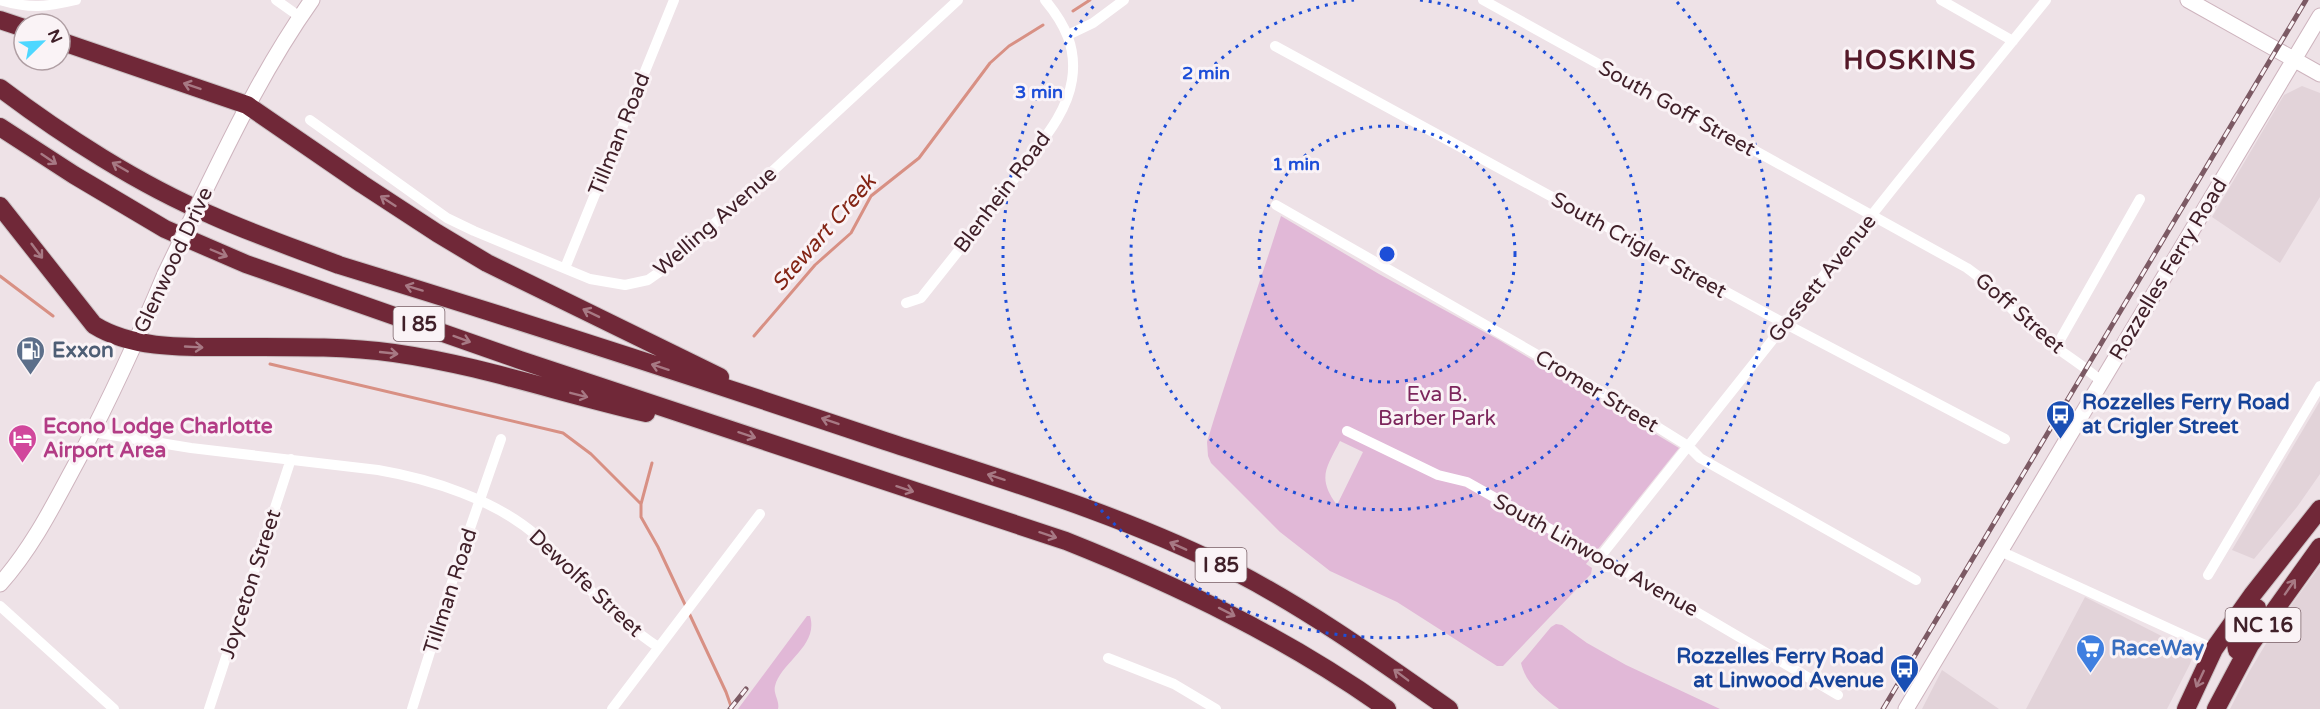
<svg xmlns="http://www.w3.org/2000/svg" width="2320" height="709" font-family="'Varela Round',sans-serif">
<rect width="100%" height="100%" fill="#eee2e7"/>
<!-- built -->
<path fill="#e2d3d9" d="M2302,86L2320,93V197L2280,263L2212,217L2284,95Z
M2320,401V474L2297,507L2254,559L2232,550Z
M2320,566V709H2230L2249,672L2279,622Z
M2085,597L2189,650L2193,655L2190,664L2167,709H2026Z
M1942,670L1999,709H1922Z"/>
<!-- green -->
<path fill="#e1b8d7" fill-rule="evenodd" d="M1281,216L1379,274L1499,340L1679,448L1586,564L1592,568L1591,574L1503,666H1497L1397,602L1330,571L1280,532L1211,463L1208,456L1207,442C1230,366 1257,292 1281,216ZM1340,441L1363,452L1337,505C1317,478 1326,468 1340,441Z
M807,616H810C819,646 781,662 775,686C773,694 780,701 778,709H738Z
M1556,624L1562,625L1587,643L1626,665L1720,709H1559C1542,696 1526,684 1521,663L1551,627Z"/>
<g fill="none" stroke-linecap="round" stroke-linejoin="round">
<!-- stream -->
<path stroke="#d89084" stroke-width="3" d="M1073,11L1090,0
M0,276L53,316
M754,336L815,265L851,233L871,196L919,158L990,63L1009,46L1043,25
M270,364L563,433L591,454L641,504
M652,463L641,504V517L658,547L726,692L732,709"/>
<defs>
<path id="secondary" d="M2188,0L2320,74
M202,197C235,129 268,62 312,0
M0,584C34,546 56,500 80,456C111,397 139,336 165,274
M1906,709L2320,16"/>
<path id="highway" d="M0,20L24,28
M60,41L247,105L362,184L437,233L487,263L720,377
M0,88C62,135 140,185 211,215C253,234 297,249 339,265C522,321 704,380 885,441C1004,480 1124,515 1236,572C1311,611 1379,660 1449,709
M0,127L74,175L165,229L246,264L520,360L1066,541C1179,586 1287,638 1387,709
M0,206L94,325C134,350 189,347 235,347C288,347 342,346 394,353C480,365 562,394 646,413
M2244,655L2237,650L2236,644L2257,608
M2186,709L2214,649L2253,594L2320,509
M2216,709L2250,645L2320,547"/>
</defs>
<!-- secondary casing -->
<use href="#secondary" stroke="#ceb4be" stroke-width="17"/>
<!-- highway casing -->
<use href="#highway" stroke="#cac1c3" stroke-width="20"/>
<!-- street -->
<path stroke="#fff" stroke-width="10" d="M0,0C30,9 46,7 76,0
M276,0L300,17
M1483,0L1967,268C1995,287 2013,313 2038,334C2059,351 2081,363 2101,381
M1941,0L2013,41
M1068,35L1093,23L1124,0
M1275,46L1765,313L2005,439
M310,120L447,218L474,231L590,279L625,285L648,280L658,273L750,192L958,0
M1276,205L1590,385L1688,446L1700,458L1916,580
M565,268L674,0
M906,303L921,298C955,255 990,212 1023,167C1042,141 1067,113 1072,80C1077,48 1065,24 1045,0
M2056,347L2140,199
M1347,431L1438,475L1467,482L1683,604L1838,695
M93,432L191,448L378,470C431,479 496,500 537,536C555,550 569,569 585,585C608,608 631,629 658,647
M2000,551L2214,649
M1600,557L1898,182L2046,0
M2208,575L2320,386
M0,606L114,709
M1108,658L1174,684L1216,709
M209,709L291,459
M412,709L459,560L501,439
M612,709L760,514"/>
<!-- secondary -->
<use href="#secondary" stroke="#fff" stroke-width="15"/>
<!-- highway -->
<use href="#highway" stroke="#702838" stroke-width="18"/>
<defs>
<path id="rail" d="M730,709L746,689
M1883,709L2306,0"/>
</defs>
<!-- rail casing -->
<use href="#rail" stroke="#7c5a64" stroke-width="5"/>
<!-- rail -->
<use href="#rail" stroke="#faf3f6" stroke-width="3" stroke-dasharray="9" stroke-linecap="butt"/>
<defs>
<path id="secondary-bridge" d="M165,274L202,197"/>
</defs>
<!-- secondary-bridge casing -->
<use href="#secondary-bridge" stroke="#ceb4be" stroke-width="17" stroke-linecap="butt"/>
<!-- secondary-bridge -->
<use href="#secondary-bridge" stroke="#fff" stroke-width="15"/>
</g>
<!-- one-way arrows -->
<defs><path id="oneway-shaft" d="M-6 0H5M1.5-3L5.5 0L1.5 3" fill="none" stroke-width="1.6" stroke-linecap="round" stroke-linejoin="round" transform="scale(1.5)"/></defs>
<g stroke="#a77984">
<use href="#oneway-shaft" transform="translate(192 86) rotate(-161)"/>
<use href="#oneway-shaft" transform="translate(49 159) rotate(34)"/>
<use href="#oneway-shaft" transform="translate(120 167) rotate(-150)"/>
<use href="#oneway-shaft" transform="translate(388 201) rotate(-147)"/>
<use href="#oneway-shaft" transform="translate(37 251) rotate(53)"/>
<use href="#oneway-shaft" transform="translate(219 253) rotate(23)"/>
<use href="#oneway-shaft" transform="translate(414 288) rotate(-163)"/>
<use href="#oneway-shaft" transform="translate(591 313) rotate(-154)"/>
<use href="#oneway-shaft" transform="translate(462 339) rotate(20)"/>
<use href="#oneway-shaft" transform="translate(194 347) rotate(3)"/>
<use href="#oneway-shaft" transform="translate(389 353) rotate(6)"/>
<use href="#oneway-shaft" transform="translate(660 367) rotate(-162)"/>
<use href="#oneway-shaft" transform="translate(579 395) rotate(14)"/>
<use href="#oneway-shaft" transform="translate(830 421) rotate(-161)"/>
<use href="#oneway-shaft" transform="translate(747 435) rotate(18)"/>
<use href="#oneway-shaft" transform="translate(996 477) rotate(-162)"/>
<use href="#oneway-shaft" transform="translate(905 489) rotate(18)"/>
<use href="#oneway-shaft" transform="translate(1048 535) rotate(18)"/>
<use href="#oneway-shaft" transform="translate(1178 546) rotate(-156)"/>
<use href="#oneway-shaft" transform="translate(2290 587) rotate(-55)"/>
<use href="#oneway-shaft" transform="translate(1227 612) rotate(27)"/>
<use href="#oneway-shaft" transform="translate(1401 675) rotate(-143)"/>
<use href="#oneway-shaft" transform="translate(2200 679) rotate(115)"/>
</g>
<!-- distance rings -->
<g fill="none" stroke="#1d4ed8" stroke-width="3" stroke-dasharray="3 6">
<circle cx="1387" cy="254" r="128"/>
<path d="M1420 0A256 256 0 1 1 1354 0"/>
<path d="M1677 2A384 384 0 1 1 1097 2"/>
</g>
<!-- icons -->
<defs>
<symbol id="fuel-pin" viewBox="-11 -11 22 30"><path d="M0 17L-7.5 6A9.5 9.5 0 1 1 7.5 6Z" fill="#5c6f8a" stroke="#faf3f6"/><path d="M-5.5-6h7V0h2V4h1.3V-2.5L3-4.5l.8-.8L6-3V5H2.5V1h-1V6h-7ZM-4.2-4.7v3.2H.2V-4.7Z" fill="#fff"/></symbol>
<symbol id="bus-pin" viewBox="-11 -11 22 30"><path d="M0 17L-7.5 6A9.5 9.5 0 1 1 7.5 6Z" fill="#1a4fb4" stroke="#faf3f6"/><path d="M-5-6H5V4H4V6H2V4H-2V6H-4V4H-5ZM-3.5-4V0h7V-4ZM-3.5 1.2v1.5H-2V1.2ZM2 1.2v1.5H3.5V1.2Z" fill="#fff"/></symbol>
<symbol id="hotel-pin" viewBox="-11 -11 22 30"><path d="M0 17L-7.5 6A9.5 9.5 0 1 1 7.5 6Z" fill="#d1479c" stroke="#faf3f6"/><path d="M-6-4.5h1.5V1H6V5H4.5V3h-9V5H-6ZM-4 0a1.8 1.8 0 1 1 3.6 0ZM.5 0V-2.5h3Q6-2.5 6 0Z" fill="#fff"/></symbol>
<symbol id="supermarket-pin" viewBox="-11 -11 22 30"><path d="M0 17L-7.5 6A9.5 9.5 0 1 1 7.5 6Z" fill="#3f7fe0" stroke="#faf3f6"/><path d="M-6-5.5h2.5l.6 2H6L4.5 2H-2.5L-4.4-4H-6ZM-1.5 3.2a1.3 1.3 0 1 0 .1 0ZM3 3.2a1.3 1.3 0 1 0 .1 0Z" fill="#fff"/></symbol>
</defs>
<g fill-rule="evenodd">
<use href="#fuel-pin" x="14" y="334" width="33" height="45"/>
<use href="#bus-pin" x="2044" y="398" width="33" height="45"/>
<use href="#hotel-pin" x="6" y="422" width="33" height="45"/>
<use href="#supermarket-pin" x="2074" y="632" width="33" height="45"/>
<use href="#bus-pin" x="1888" y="652" width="33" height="45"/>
</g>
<g text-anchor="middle" stroke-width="6" stroke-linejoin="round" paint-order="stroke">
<!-- shield labels -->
<g fill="#faf3f6" stroke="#785f66" stroke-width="1.5">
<rect x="393.5" y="307" width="51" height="34" rx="4.5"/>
<rect x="1195.5" y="548" width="51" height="34" rx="4.5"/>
<rect x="2225.5" y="608" width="75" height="34" rx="4.5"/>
</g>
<g font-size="20" font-weight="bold" fill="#402029">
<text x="419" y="331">I 85</text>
<text x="1221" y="572">I 85</text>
<text x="2263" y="632">NC 16</text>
</g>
<!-- street labels -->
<g font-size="21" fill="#402029" stroke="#faf3f6">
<text transform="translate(1677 108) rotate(29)" y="7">South Goff Street</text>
<text transform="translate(619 134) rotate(-68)" y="7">Tillman Road</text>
<text transform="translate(1002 192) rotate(-53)" y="7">Blenhein Road</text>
<text transform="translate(715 221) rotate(-41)" y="7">Welling Avenue</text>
<text transform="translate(1639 245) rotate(29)" y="7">South Crigler Street</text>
<text transform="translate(173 260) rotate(-65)" y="7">Glenwood Drive</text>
<text transform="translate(2168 269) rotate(-59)" y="7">Rozzelles Ferry Road</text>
<text transform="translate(1822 278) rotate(-51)" y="7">Gossett Avenue</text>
<text transform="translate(2020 313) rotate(41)" y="7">Goff Street</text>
<text transform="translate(1597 391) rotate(31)" y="7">Cromer Street</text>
<text transform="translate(1596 555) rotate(29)" y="7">South Linwood Avenue</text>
<text transform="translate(586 583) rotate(43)" y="7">Dewolfe Street</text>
<text transform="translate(250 584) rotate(-72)" y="7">Joyceton Street</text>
<text transform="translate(450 591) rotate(-72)" y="7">Tillman Road</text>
</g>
<!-- service labels -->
<g font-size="21" font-weight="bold" fill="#4e5e75" stroke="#faf3f6" text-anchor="start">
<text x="52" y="357">Exxon</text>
</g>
<!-- park labels -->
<g font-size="21" fill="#7c265c" stroke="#faf3f6">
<text x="1437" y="401">Eva B.<tspan x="1437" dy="24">Barber Park</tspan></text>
</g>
<!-- transit labels -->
<g font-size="21" font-weight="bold" fill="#164399" stroke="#faf3f6" text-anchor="start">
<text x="2082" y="409">Rozzelles Ferry Road<tspan x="2082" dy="24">at Crigler Street</tspan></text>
<text x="1884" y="663" text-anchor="end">Rozzelles Ferry Road<tspan x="1884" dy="24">at Linwood Avenue</tspan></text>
</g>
<!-- hotel labels -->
<g font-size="21" font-weight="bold" fill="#b23c85" stroke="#faf3f6" text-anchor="start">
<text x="43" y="433">Econo Lodge Charlotte<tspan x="43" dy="24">Airport Area</tspan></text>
</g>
<!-- shop labels -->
<g font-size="21" font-weight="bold" fill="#366cbe" stroke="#faf3f6" text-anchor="start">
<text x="2111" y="655">RaceWay</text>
</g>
<!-- water labels -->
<g font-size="22" font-style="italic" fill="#832414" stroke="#faf3f6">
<text transform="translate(823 232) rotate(-49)" y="8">Stewart Creek</text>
</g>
<!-- district labels -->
<g font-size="27" font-weight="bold" letter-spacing="1.5" fill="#551929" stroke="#faf3f6">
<text x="1910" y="69">HOSKINS</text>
</g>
</g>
<circle cx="1387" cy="254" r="9" fill="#1d4ed8" stroke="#faf3f6" stroke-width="3"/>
<g font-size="18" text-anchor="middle" font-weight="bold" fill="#1d4ed8" stroke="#faf3f6" stroke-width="6" stroke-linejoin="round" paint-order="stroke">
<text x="1206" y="79">2 min</text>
<text x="1039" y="98">3 min</text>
<text x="1296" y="170">1 min</text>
</g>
<!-- north arrow -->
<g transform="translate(42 42) rotate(66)"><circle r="28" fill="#faf3f6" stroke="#b09fa4" stroke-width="1.5"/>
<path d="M0-4.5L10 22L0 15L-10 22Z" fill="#4ed7ff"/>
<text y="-9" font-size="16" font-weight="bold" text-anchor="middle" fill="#402029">N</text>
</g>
</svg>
